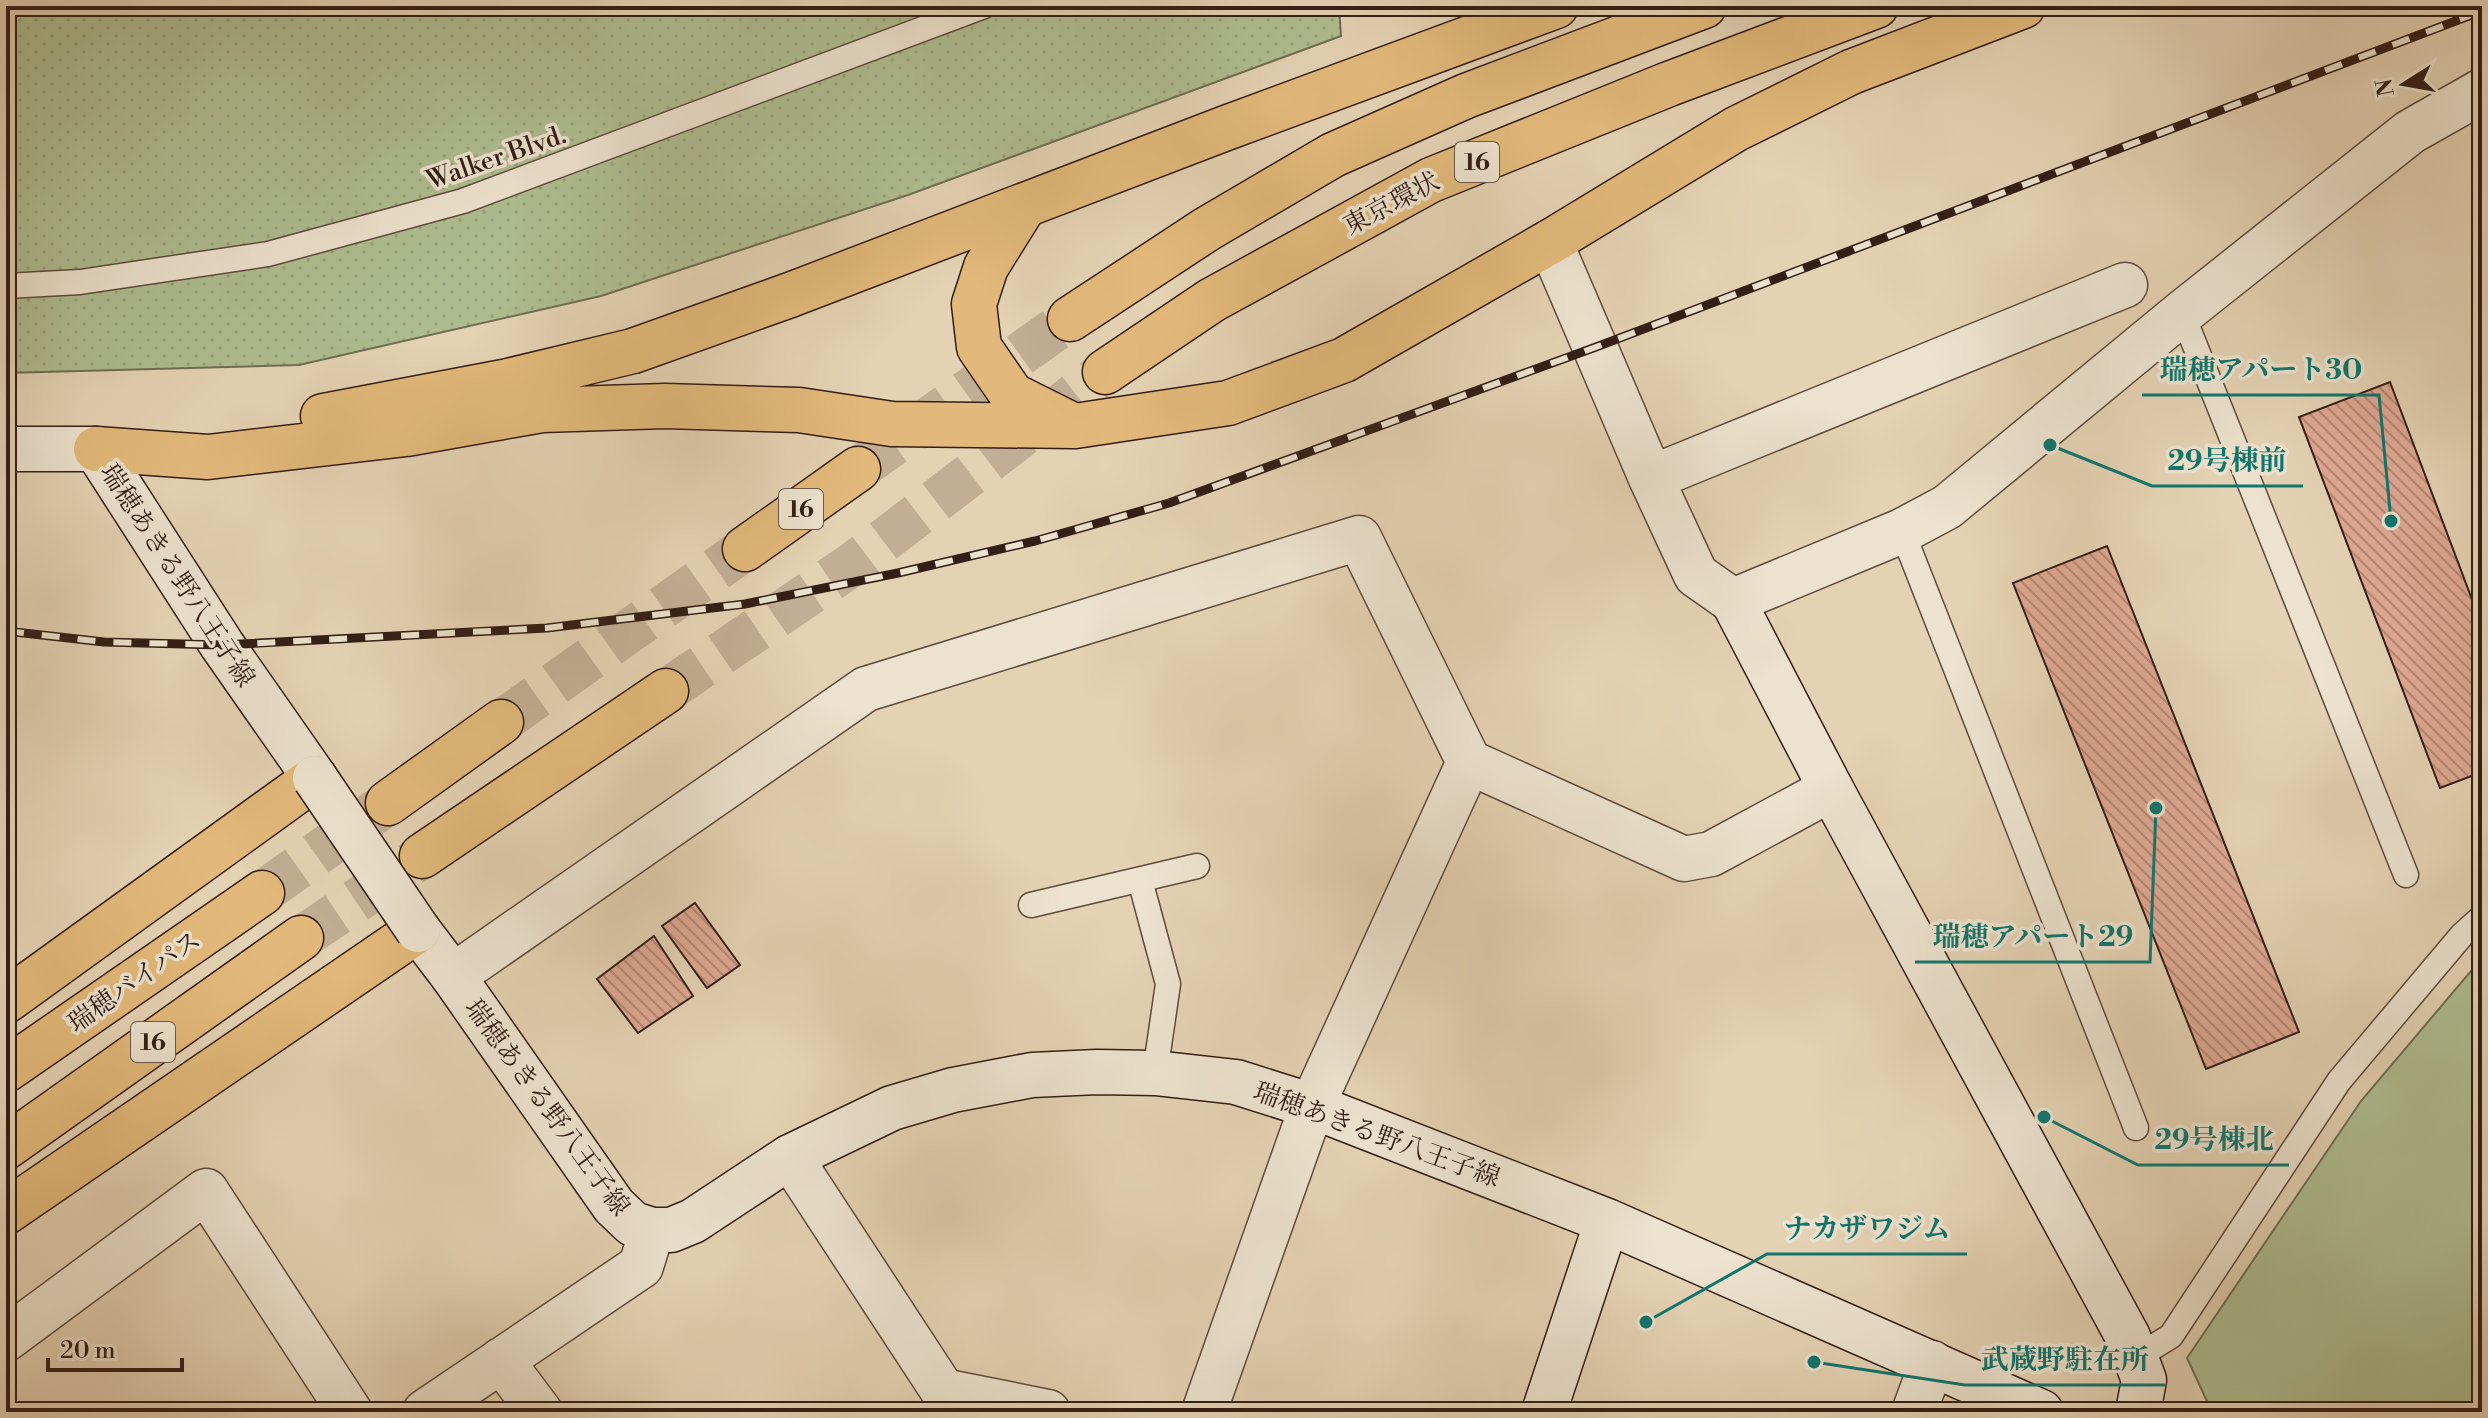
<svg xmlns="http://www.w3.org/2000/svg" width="2488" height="1418" font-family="'Libre Bodoni','Noto Serif JP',serif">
<defs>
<pattern id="grass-dots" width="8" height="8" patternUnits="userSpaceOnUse" patternTransform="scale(2)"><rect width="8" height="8" fill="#aebd91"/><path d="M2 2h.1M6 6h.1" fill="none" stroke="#96a27c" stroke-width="1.8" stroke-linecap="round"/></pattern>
<pattern id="building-back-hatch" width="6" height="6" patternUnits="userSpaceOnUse" patternTransform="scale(2)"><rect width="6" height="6" fill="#dea893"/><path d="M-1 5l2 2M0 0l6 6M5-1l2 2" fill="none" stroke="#b58877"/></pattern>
</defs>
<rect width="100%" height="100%" fill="#e4d2b4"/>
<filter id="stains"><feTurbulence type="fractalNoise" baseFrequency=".0025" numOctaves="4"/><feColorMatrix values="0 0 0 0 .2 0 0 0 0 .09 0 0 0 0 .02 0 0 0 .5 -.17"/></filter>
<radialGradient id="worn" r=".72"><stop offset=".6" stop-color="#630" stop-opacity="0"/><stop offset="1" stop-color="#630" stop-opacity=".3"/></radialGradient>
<!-- grass -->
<path fill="url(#grass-dots)" stroke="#706e53" stroke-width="2" d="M6,6H1339L1341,36L908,195L601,296L299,365L6,373Z"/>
<!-- park -->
<path fill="#aebd91" stroke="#706e53" stroke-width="2" d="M2482,958V1412H2212L2187,1358L2361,1101Z"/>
<!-- building -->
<path fill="url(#building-back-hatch)" stroke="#331e15" stroke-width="2" d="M2390,382L2482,626V772L2440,788L2299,417Z
M2107,546L2299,1032L2206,1069L2013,583Z
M695,903L740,965L707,988L662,926Z
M654,936L693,996L638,1033L597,979Z"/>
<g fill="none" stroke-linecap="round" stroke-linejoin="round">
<!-- highway-tunnel -->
<path stroke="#c1ae94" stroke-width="44" stroke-dasharray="44 22" stroke-linecap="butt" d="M858,469L1070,319
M666,691L853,564L1105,372
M501,722L745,549
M262,893L388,803
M301,938L417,860"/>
<defs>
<path id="lane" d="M6,286L80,282L268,254L463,201L984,6
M2182,313L2406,875
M1902,531L2136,1128
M1140,880L1168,984L1155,1073
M1031,905L1197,866
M2137,1357L2171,1336L2339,1081L2462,935L2482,917"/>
<path id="street" d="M1550,242L1651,478L1696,575L1733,601L1902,531L1947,507L2182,313L2410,132L2482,91
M1651,478L2125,285
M453,976L866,689L1359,538L1469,762L1684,859L1711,854L1831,789
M790,1157L943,1391L1048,1412
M6,1339L206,1191L350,1412
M501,1360L540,1412
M425,1412L641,1266L652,1230
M1204,1412L1312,1106L1469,762
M1914,1412L1932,1363"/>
<path id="secondary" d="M6,449H96L222,645L315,778
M1733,601L1831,789L2128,1337L2144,1380L2138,1412
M418,930L453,976L614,1206L633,1224L652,1230H671L693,1221L790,1157L892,1108L953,1090L1032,1075L1097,1072L1155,1073L1236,1082L1312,1106L1607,1221L2041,1412
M1544,1412L1607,1221"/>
<path id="highway" d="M1024,206L986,267L974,304L979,347L1012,395L1066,422
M1070,319L1207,229L1333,155L1466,96L1704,6
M1105,372L1212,300L1431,180L1669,84L1876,6
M323,416L508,381L633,351L790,295L1226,128L1556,6
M96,449L208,457L406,434L542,410L665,406L799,410L892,424L1075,426L1228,403L1344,360L1550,242L1736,129L1851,72L2023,6
M745,549L858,469
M388,803L501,722
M422,856L666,691
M6,1001L315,778
M6,1070L262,893
M6,1147L301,938
M6,1212L418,930"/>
</defs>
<!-- lane casing -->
<use href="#lane" stroke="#5f4b3d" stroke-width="27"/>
<!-- street casing -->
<use href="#street" stroke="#5f4b3d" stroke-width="47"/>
<!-- secondary casing -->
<use href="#secondary" stroke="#331e15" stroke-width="47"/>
<!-- highway casing -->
<use href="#highway" stroke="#331e15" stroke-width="47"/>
<!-- lane -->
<use href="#lane" stroke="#ede2ce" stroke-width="24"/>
<!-- street -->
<use href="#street" stroke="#ede2ce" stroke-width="44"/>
<!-- secondary -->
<use href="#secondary" stroke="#ede2ce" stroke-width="44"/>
<!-- highway -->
<use href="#highway" stroke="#e2b97a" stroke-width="44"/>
<defs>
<path id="rail" d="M6,631L104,642L222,645L547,628L745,604L898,573L1035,541L1169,503L1596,347L2482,11"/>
</defs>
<!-- rail casing -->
<use href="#rail" stroke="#331e15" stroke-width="9"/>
<!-- rail -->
<use href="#rail" stroke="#ede2ce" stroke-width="6" stroke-dasharray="18" stroke-linecap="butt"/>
<defs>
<path id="secondary-bridge" d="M315,778L418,930"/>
</defs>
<!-- secondary-bridge casing -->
<use href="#secondary-bridge" stroke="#331e15" stroke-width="47" stroke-linecap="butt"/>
<!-- secondary-bridge -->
<use href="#secondary-bridge" stroke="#ede2ce" stroke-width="44"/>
</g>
<g text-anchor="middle" stroke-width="7" stroke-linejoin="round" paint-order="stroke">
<!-- shield labels -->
<g fill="#ede2ce" stroke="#6b594c" stroke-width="2">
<rect x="1455" y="142" width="44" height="40" rx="6"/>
<rect x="779" y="489" width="44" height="40" rx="6"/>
<rect x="131" y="1022" width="44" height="40" rx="6"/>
</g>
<g font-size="24" font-weight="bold" fill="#331e15">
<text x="1477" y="170">16</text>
<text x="801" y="517">16</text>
<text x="153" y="1050">16</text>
</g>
<!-- street labels -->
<g font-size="26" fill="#331e15" stroke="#ede2ce">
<text transform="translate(496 157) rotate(-19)" y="9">Walker Blvd.</text>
<text transform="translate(1391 203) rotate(-28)" y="9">東京環状</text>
<text transform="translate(178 575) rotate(57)" y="9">瑞穂あきる野八王子線</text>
<text transform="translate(134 981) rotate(-35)" y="9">瑞穂バイパス</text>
<text transform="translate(548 1107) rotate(54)" y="9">瑞穂あきる野八王子線</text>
<text transform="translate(1377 1134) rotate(20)" y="9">瑞穂あきる野八王子線</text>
</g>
</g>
<!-- callouts -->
<path fill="none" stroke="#0f766e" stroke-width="3" d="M2391 521L2379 395H2142M2050 445L2152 486H2303M2156 808L2150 962H1915M2044 1117L2138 1165H2289M1646 1322L1767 1254H1967M1814 1362L1965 1385H2165"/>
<g fill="#0f766e" stroke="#ede2ce" stroke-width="3">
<circle cx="2391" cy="521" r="8"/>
<circle cx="2050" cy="445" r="8"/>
<circle cx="2156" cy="808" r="8"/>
<circle cx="2044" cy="1117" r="8"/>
<circle cx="1646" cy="1322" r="8"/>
<circle cx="1814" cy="1362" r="8"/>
</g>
<g font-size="28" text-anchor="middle" font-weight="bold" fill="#0f766e" stroke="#ede2ce" stroke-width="7" stroke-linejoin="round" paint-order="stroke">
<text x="2261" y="379">瑞穂アパート30</text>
<text x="2227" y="470">29号棟前</text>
<text x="2033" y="946">瑞穂アパート29</text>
<text x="2214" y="1149">29号棟北</text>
<text x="1867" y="1238">ナカザワジム</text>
<text x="2065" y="1369">武蔵野駐在所</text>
</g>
<!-- margin -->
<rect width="2488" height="1418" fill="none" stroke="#e4d2b4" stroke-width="32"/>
<rect x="8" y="8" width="2472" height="1402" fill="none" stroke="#331e15" stroke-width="4"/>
<rect x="16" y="16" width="2456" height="1386" fill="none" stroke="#331e15" stroke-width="2"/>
<!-- north arrow -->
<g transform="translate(2404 84) rotate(259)" stroke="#ede2ce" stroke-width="6" paint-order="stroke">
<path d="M0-6L14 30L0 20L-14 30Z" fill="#331e15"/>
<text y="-12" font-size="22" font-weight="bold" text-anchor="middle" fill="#331e15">N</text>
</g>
<!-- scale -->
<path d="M48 1358v12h134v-12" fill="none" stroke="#331e15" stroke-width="4"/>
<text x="60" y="1358" font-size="24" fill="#331e15" stroke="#ede2ce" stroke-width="6" paint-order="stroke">20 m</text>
<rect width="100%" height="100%" filter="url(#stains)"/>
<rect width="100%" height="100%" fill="url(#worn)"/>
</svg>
